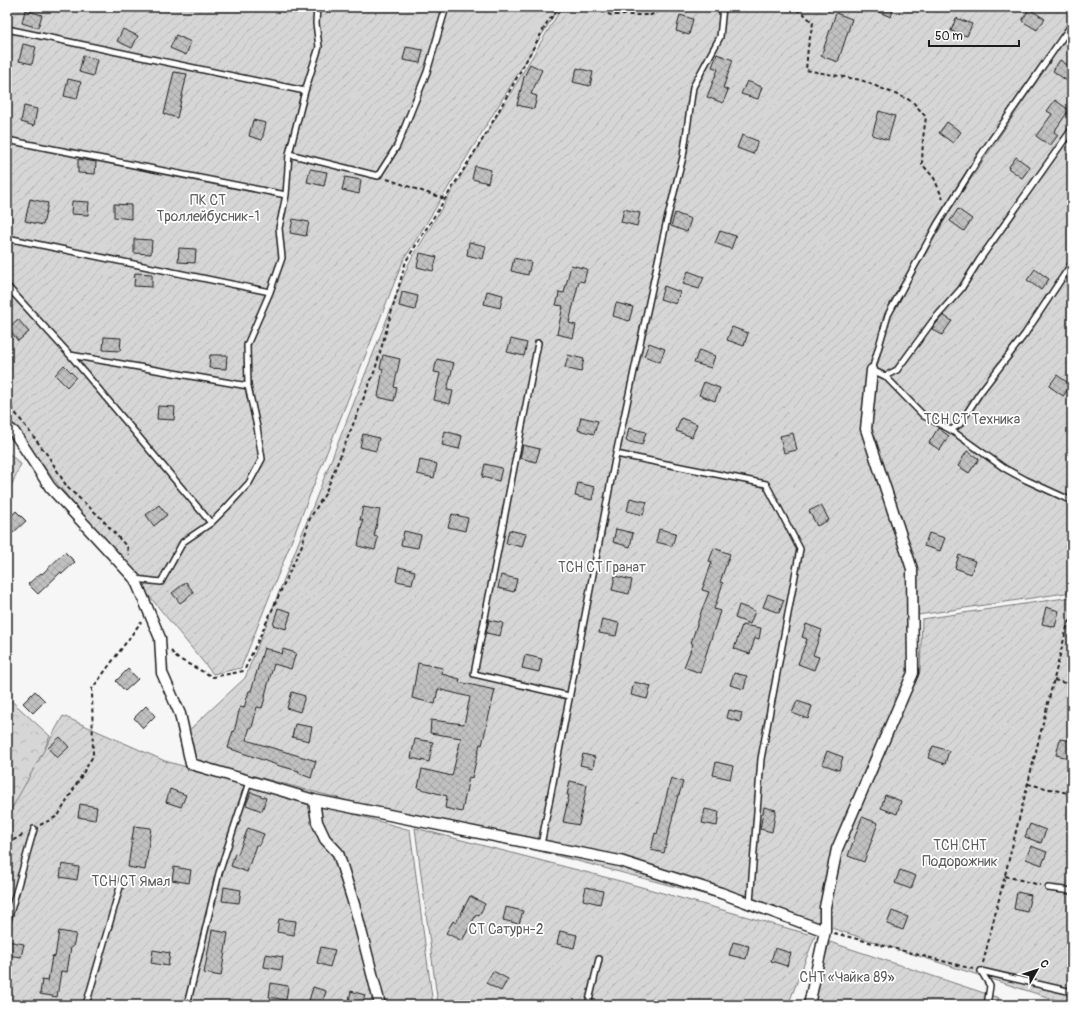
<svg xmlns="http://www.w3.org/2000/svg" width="1079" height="1012" font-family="Pangolin,sans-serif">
<defs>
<pattern id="forest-crowns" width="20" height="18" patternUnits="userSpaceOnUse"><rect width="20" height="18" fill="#d6d6d6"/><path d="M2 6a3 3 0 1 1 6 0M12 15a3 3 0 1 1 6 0" fill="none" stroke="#b7b7b7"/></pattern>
<pattern id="garden-furrows" width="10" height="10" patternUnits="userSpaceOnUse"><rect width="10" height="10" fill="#d6d6d6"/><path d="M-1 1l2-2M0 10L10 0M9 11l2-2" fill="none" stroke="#b7b7b7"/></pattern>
<pattern id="building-cross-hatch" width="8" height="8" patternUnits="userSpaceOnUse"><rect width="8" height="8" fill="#c0c0c0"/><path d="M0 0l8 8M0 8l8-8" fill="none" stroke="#a4a4a4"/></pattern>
</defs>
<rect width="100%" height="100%" fill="#f6f6f6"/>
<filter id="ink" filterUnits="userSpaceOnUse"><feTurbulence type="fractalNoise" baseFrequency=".025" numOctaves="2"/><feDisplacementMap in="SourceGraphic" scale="8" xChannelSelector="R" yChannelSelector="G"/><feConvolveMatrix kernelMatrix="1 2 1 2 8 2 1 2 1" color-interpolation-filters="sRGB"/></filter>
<g filter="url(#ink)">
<!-- forest -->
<path fill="url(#forest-crowns)" stroke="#797979" d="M7,452L21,464L7,495Z
M7,697L50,736L20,810L7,830Z"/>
<!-- garden -->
<path fill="url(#garden-furrows)" stroke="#797979" d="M7,7H559L403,261L241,668L213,674L56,482L7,419Z
M562,7H1072V19L943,209L885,315L862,428L908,570L910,672L834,848L821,925L193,760L188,731L245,678L409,263Z
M1072,29V592L918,615L916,571L871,431L875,375L891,315L952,207Z
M1072,597V1005L828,927L829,906L840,850L920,671L922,619Z
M63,716L165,761L410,830L433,1005H7V817Z
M415,828L620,881L815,936L788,1005H438Z
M830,942L999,998L997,1005H806Z"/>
<!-- building -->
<path fill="url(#building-cross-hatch)" stroke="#1c1c1c" d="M866,7H894L891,17Z
M1029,9L1045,19L1037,30L1022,21Z
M25,10L42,15L38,28L22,23Z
M836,13L852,19L838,62L821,56Z
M680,15L693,19L689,35L676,31Z
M956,18L972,24L967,36L951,31Z
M123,29L138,36L132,48L117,41Z
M176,35L191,42L186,55L170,48Z
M23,44L36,47L32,64L19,61Z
M406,47L423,50L420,63L403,60Z
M717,54L733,60L723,88L728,90L723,103L707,97L718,69L712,67Z
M83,56L97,59L93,76L79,72Z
M1060,60L1072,68V73L1067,81L1053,71Z
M530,64L542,70L531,94L537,96L534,109L517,105L524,77Z
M577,68L593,72L590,86L573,82Z
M174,72L187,74L177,118L164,114Z
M68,79L81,82L77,99L64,96Z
M747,81L762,87L758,99L741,94Z
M1055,100L1069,110L1054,132L1058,135L1050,146L1036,136L1052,114L1047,111Z
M24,106L37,109L34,126L21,122Z
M879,111L895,116L888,140L872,135Z
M253,120L266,123L262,140L249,136Z
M947,122L961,132L953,143L939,133Z
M742,135L758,141L753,154L737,148Z
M1016,157L1030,167L1022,178L1008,168Z
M78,159L96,162L95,174L78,173Z
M475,166L491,170L488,183L472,179Z
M310,169L327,172L324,186L307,182Z
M345,177L361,180L359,194L342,190Z
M30,199L48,203L43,225L25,221Z
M72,201L89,202L88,215L71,214Z
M114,204L131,205V219L114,217Z
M624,209L640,213L637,226L621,222Z
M958,209L972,219L964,231L950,221Z
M675,213L691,219L687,232L671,226Z
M293,219L309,222L306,236L290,233Z
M720,231L736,236L731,249L715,243Z
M134,239L152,240L151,254L134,253Z
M469,242L486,246L483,259L467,255Z
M179,248L196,249L195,263L178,262Z
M420,253L437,257L433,271L417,267Z
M514,258L531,262L528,275L511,271Z
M571,265L587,269L584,282L579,281L569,323L576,325L573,338L557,334L563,306L556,305L558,298L559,292L564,293Z
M1035,269L1049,279L1041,290L1027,280Z
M688,271L704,277L699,289L683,284Z
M135,273L152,274V287L134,286Z
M664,286L680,292L676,304L660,299Z
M487,291L503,295L500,308L484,304Z
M402,292L418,296L415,310L399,306Z
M616,303L633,307L629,321L613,316Z
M943,315L952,321L942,335L932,329Z
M18,319L29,332L18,341L8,328Z
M732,327L748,333L744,346L727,340Z
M104,337L121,338L120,351L103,350Z
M511,339L527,343L524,356L507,352Z
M649,343L665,349L660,362L644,356Z
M699,350L715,356L711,368L694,363Z
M210,355H227L226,369L209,368Z
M383,355L400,359L394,387L397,388L394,401L378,397L383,369L380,368Z
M568,355L584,359L581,372L565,368Z
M437,359L454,363L447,390L453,391L450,404L434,400L440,373L434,372Z
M64,365L76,377L67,387L55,375Z
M1057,375L1071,385L1063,396L1049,386Z
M704,382L720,388L715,401L699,395Z
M158,406L175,407L174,420L157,419Z
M581,417L598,421L594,434L578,430Z
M681,418L697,424L692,437L676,431Z
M629,428L646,432L642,445L626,441Z
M938,428L949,436L940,450L929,443Z
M445,431L462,436L459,449L442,445Z
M793,433L797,450L784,453L780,436Z
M363,434L379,438L376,451L360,447Z
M523,445L540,449L536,462L520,458Z
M967,451L979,459L969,473L958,466Z
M420,460L437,464L434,478L417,474Z
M485,464L502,468L499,481L482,477Z
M578,483L595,487L592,500L575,496Z
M630,498L647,502L643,515L627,511Z
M159,505L167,515L154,526L146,515Z
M821,505L829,520L817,526L809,511Z
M363,507L380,510L374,536L378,537L375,550L358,546L363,520H360Z
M16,511L26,521L13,533L7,526V520Z
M452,514L468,518L465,531L448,527Z
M616,529L633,533L630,547L613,542Z
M659,529L676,533L672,546L656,542Z
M509,530L526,534L522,547L506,543Z
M404,531L421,535L418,548L401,545Z
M929,533L945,538L940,551L924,546Z
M714,548L730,554L720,582L723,583L714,609L720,611L700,673L684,667L693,644L691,643L701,612L709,592L702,590L712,562L709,561Z
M65,552L75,562L62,574L61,572L38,594L28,584L41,573L42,574Z
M959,555L975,561L971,574L955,568Z
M399,567L415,571L412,584L396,581Z
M501,575L517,579L514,592L498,588Z
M615,576L632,580L629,594L612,590Z
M186,582L194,593L180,603L172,593Z
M768,594L784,600L779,613L763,607Z
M739,605L755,611L750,624L735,618Z
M1046,607L1059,611L1055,627L1042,624Z
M278,608L291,612L286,629L273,625Z
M602,619L619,623L616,636L599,633Z
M489,620L503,623L500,636L486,633Z
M806,624L822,630L813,655L819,657L814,670L798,664L807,639L802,637Z
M742,625L761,628L759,639L755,638L750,654L734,649Z
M264,648L282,654L283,649L296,653L291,669L274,664L265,695H266L262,708L257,707L252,728L250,727L246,740L316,761L311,778L298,773L299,771L280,766L228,748L233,731L234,732L240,707L244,708L249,691H251Z
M525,655L542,659L539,672L522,668Z
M418,663L443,668L442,674L460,679L459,682L495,690L482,745L480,744L472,778L469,777L462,812L445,808L447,796L418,788L422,769L452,776L461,738L430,733L431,720L464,724L470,697L438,689L435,704L412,698Z
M128,669L138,679L125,691L116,681Z
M734,673L747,676L744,689L730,685Z
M634,682L651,686L647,699L631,695Z
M35,691L45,701L33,713L23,703Z
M292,692L305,696L300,712L287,708Z
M797,701L812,706L808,719L792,713Z
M146,706L155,716L143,728L134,718Z
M729,710L742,713L740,722L727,718Z
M295,724L312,727L309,741L292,737Z
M60,737L69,747L57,758L48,748Z
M415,739L433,742L429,762L411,758Z
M1060,739L1072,741L1069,758L1056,755Z
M933,746L949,751L945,764L928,758Z
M827,751L843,757L839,770L822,764Z
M583,754L595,757L593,768L580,765Z
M716,762L733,766L730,779L713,775Z
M671,778L683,782L679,795H678L664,853L651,850L655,833L657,834Z
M570,781L587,785L579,825L563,822L569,795H567Z
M170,789L186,795L181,807L166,802Z
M251,792L266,798L262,811L246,805Z
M885,795L901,801L897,814L881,808Z
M80,804L97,807L95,820L78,817Z
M764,807L776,810L772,832L760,829Z
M705,809L719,812L717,826L702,823Z
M862,817L878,823L864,862L848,856Z
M1030,824L1046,830L1041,843L1025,837Z
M134,826L151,828L145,870L128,867Z
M248,828L264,834L259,846L256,845L247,872L231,866L235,853L238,854Z
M1031,846L1047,852L1042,865L1026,859Z
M62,864L79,867L77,880L60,877Z
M174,867L191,870L189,883L172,880Z
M900,870L916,876L911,889L895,883Z
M224,887L241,890L239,903L222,901Z
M586,887L603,891L600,904L583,900Z
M1017,892L1031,895L1027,912L1014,909Z
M470,896L485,904L479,916L476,915L462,941L446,933L453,921L456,923Z
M506,907L523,911L519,924L503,920Z
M892,911L908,917L903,930L887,924Z
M279,919L296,921L294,935L277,932Z
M212,930L228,933L221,976L204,973Z
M59,931L76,934L73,947H71L67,972L61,971L57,997L40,994L42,980L48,981L52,956L55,957Z
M560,931L577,935L574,948L557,944Z
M7,941L24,944L21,957L7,955Z
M733,942L749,946L746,959L729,955Z
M321,947L335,950L330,967L317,963Z
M775,948L791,953L787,966L771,961Z
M153,950L170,953L168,966L151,963Z
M266,954L283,957L281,970L264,967Z
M493,971L508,979L501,991L486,983Z
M271,983L288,986L286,1000L269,997Z
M313,987L326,991L322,1005L308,1004Z
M351,991L365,995L362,1005H348Z"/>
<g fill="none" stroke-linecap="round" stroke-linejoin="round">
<defs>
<path id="service" d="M1072,24L981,155L938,223L888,315L872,370L885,376L924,416L951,430L1004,468L1026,480L1072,501
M7,29L305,91
M7,140L286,195
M289,154L378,176L397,146L427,72L446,7
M7,238L270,292
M7,286L70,355L211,523
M538,343L474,674L569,696
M70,355L248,386
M885,376L897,370L932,322L961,289L980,259L1072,129
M951,430L960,424L979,394L1025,334L1072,263
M616,454L766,484L800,549L761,759L750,903
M135,579L161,582L183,542L211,523L226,508L249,483L262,459L257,427L248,386L247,345L270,292L282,258L279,228L286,195L289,154L305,91L319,47L316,23L317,7
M541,845L616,454L666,224L683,157L693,87L720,37L723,7
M1048,888L1072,891
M7,924L34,829
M981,971L1072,992
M981,971L990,986L987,1005
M86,1005L122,880
M187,1005L219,873L249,782
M588,1005L599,959"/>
<path id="minor" d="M7,427L14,432L50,487L135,579L160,638L162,673L180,714L191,764L314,800L620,861L721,893L825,931
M314,800L317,822L325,839L338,853L356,911L380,1005
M809,1005L825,931V907L837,849L913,673L912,569L866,429L872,370"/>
</defs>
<!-- service casing -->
<use href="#service" stroke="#1c1c1c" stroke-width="8"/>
<!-- minor casing -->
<use href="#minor" stroke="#1c1c1c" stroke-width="13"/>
<!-- path -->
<path stroke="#1c1c1c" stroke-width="2" stroke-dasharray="4 3" stroke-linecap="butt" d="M588,7L611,15H651L667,7
M790,7L802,12L813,23L808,47L806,70L861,80L912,101L926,117L923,138L922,164L934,178L943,199
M387,179L445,199
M7,402L49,457L67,487L100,517L127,547L129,555
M171,651L177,658L213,677L244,671L302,545L310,518L325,494L375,370L406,261L486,134L548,21L561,7
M1054,680L1072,685
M1028,784L1072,794
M40,825L58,816L93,756L92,689L141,622
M7,844L24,834
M1005,876L1040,885
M834,933L973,969
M983,963L1068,623L1072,620"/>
<!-- service -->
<use href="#service" stroke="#fff" stroke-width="5"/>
<!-- minor -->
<use href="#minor" stroke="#fff" stroke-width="10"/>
</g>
</g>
<g text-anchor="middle" stroke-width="3.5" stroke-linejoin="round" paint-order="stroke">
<!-- park labels -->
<g font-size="14" fill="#5d5d5d" stroke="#fff">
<text x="208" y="205">ПК СТ<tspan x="208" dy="16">Троллейбусник-1</tspan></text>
<text x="972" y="424">ТСН СТ Техника</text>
<text x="602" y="572">ТСН СТ Гранат</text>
<text x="960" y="850">ТСН СНТ<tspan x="960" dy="16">Подорожник</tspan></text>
<text x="131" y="886">ТСН СТ Ямал</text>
<text x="506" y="934">СТ Сатурн-2</text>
<text x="847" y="982">СНТ «Чайка 89»</text>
</g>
</g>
<!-- margin -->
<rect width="1079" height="1012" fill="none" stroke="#fff" stroke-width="24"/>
<rect x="12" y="12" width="1055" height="988" fill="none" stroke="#1c1c1c" stroke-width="1.5" filter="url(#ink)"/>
<!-- north arrow -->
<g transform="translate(1037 970) rotate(51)" stroke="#ffffff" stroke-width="3" paint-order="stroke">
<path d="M0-3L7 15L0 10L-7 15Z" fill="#1c1c1c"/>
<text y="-6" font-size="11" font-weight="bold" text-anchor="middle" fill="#1c1c1c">С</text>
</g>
<!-- scale -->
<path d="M929 40v6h90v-6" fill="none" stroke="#1c1c1c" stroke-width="2"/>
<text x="935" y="40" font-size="12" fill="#1c1c1c" stroke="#ffffff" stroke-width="3" paint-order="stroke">50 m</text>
</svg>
